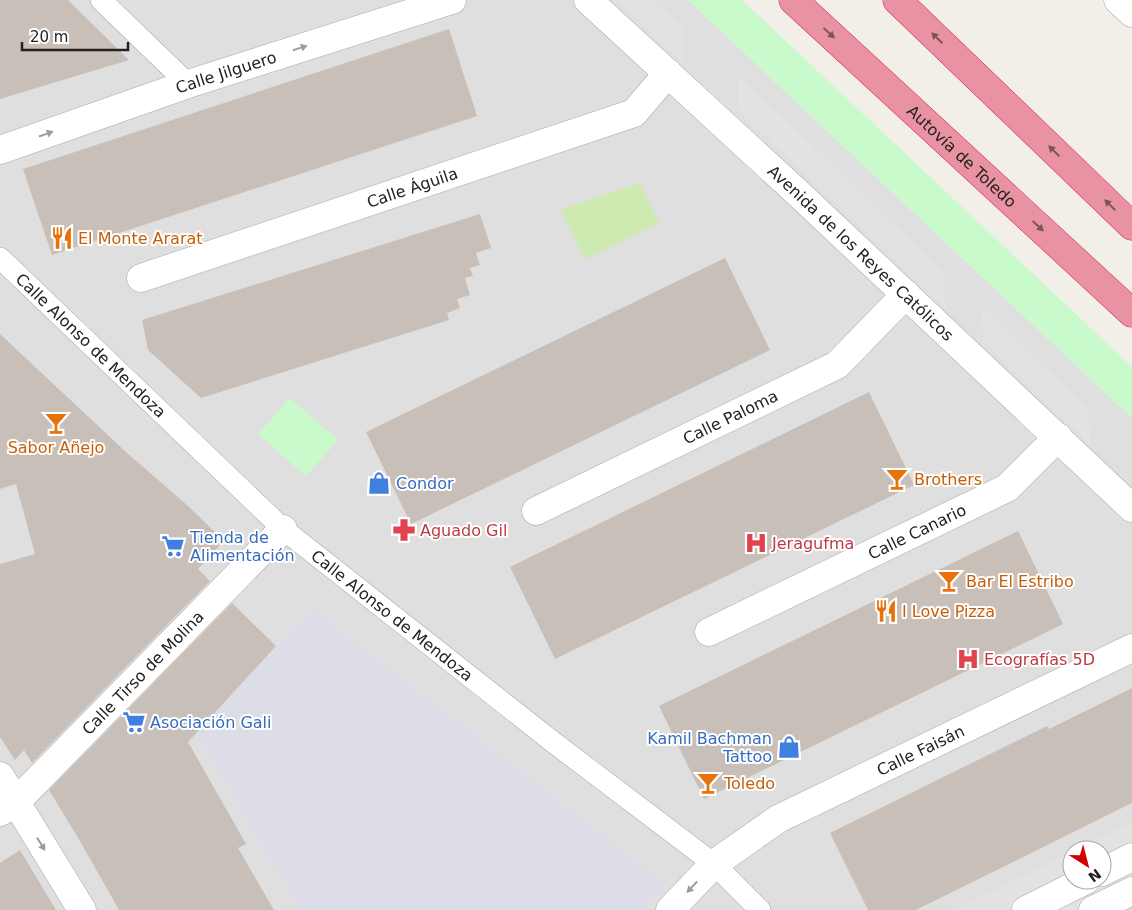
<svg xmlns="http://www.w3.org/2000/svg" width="1132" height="910" font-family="'DejaVu Sans',sans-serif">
<rect width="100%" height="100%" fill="#f2efe9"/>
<!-- residential -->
<path fill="#e0dfdf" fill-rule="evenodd" d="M0,0H688L1132,418V910H0ZM1072,850H1102V880H1072Z"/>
<!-- grass -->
<path fill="#cdebb0" d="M640,183L659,223L585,259L560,210Z"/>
<!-- park -->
<path fill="#c8facc" d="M688,0H742L1132,367V418Z
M290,398L338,440L306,476L258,434Z"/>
<!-- parking -->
<path fill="#e2e2e2" d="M617,0H653L684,29V64Z
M738,75L944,272L945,307L738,110Z
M982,307L1089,409L1090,444L983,342Z
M1132,822V848L1102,862V850H1076Z
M1072,852V877L1006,910H955Z
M1132,866V879L1080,905L1071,910H1043Z"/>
<!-- plaza -->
<path fill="#dddde8" d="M312,608L666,884L641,910H300L196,733Z"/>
<!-- building -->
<path fill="#c7bfb8" d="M0,0H68L129,60L0,99Z
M449,29L477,116L52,255L23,169Z
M480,214L491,248L476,253L480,265L470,268L473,276L465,278L470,295L457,299L460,308L447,313L449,320L201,398L148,350L142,320Z
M725,258L770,350L411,524L366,432Z
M0,334L127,453L187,505L224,541L198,569L210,581L32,763L24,750L15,760L0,737V564L35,554L16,484L0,489Z
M869,392L914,485L555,659L510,567Z
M1018,531L1063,624L704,799L659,706Z
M232,603L276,646L188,742L246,844L238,848L274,910H119L80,841L49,790Z
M1132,688V803L916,910H868L830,833L1047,726L1049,729Z
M20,850L56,910H0V863Z"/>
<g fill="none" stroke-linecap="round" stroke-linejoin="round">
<defs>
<g id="pedestrian">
<path d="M101,0L188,84"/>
<path id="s1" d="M0,258L283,529L553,742L714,864L760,910"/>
</g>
<g id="minor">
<path id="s2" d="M588,0L800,195L1132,508"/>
<path id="s3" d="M0,150L188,84L452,0"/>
<path id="s4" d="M141,278L634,113L668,73"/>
<path id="s5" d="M536,511L837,365L906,294"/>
<path id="s6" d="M709,632L1007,488L1058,437"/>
<path d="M0,776L82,910"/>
<path id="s7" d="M0,812L15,803L283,529"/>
<path d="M1102,872L1132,857"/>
<path id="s8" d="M670,910L714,864L778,819L1132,648"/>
<path d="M1026,910L1086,880"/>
<path d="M1093,910L1132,891"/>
</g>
<path id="tertiary" d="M1118,0L1132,13"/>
<g id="motorway">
<path id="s9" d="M793,0L1132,313"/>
<path d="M897,0L1132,226"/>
</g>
</defs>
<!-- pedestrian casing -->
<use href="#pedestrian" stroke="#a9a9a9" stroke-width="22"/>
<!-- minor casing -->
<use href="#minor" stroke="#a9a9a9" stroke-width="29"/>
<!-- tertiary casing -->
<use href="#tertiary" stroke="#a9a9a9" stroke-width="29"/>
<!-- motorway casing -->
<use href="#motorway" stroke="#dc2a67" stroke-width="29"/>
<!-- pedestrian -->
<use href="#pedestrian" stroke="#fff" stroke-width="21"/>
<!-- minor -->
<use href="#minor" stroke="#fff" stroke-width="28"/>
<!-- tertiary -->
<use href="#tertiary" stroke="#fff" stroke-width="28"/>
<!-- motorway -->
<use href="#motorway" stroke="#e892a2" stroke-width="28"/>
</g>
<!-- one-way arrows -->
<defs><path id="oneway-solid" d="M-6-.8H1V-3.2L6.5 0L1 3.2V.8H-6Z" transform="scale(1.25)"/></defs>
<g fill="#7b545c">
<use href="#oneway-solid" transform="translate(829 33) rotate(43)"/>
<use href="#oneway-solid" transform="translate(937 38) rotate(-136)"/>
<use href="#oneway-solid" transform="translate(1054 151) rotate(-136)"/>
<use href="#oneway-solid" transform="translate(1110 205) rotate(-136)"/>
<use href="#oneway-solid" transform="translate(1038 226) rotate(43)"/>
</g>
<g fill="#9c9c9c">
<use href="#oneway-solid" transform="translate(300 48) rotate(-18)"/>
<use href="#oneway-solid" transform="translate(46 134) rotate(-19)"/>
<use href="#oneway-solid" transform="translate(41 844) rotate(58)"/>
<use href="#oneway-solid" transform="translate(692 887) rotate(133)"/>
</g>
<!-- icons -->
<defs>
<symbol id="restaurant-bare" viewBox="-9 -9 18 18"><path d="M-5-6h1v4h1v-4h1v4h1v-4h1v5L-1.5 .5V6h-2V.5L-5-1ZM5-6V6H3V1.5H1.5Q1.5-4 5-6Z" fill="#e8710a" stroke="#fff" stroke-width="2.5" paint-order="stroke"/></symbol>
<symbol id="bar-bare" viewBox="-9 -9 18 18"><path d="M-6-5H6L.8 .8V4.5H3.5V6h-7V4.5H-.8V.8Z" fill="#e8710a" stroke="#fff" stroke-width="2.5" paint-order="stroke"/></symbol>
<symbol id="shop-bare" viewBox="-9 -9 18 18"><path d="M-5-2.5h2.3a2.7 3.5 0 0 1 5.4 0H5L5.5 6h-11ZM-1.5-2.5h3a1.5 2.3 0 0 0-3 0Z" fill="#3f7fe0" stroke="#fff" stroke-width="2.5" paint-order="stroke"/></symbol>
<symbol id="pharmacy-bare" viewBox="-9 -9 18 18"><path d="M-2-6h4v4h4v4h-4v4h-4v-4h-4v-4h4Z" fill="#e0444e" stroke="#fff" stroke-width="2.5" paint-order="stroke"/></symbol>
<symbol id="hospital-bare" viewBox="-9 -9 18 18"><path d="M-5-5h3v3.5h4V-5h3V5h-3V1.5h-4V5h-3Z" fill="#e0444e" stroke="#fff" stroke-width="2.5" paint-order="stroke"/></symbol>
<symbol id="supermarket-bare" viewBox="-9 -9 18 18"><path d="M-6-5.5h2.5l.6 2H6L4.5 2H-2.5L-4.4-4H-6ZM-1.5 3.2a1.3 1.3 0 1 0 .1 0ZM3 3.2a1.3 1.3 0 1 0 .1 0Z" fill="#3f7fe0" stroke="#fff" stroke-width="2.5" paint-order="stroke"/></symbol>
</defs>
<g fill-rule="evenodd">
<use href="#restaurant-bare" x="46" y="222" width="32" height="32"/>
<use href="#bar-bare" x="40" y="407" width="32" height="32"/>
<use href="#bar-bare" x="881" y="463" width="32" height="32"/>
<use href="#shop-bare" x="363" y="467" width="32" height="32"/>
<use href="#pharmacy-bare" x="388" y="514" width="32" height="32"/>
<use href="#hospital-bare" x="740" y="527" width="32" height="32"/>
<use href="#supermarket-bare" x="157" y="530" width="32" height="32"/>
<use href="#bar-bare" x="933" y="565" width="32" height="32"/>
<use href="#restaurant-bare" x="870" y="595" width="32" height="32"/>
<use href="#hospital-bare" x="952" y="643" width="32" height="32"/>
<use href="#supermarket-bare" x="118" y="706" width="32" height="32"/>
<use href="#shop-bare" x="773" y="731" width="32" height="32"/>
<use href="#bar-bare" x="692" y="767" width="32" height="32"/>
</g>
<g text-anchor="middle" stroke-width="4" stroke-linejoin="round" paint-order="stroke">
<!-- street labels -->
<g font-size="16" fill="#222" stroke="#fff">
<text dy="6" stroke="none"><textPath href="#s3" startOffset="239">Calle Jilguero</textPath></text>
<text dy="6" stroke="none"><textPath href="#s9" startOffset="230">Autovía de Toledo</textPath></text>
<text dy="6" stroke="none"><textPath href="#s4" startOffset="286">Calle Águila</textPath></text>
<text dy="6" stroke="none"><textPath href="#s2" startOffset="372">Avenida de los Reyes Católicos</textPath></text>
<text dy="6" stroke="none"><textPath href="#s1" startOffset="126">Calle Alonso de Mendoza</textPath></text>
<text dy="6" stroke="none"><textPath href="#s5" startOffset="216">Calle Paloma</textPath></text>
<text dy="6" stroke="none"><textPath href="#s6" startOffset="231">Calle Canario</textPath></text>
<text dy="6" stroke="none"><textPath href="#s1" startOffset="531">Calle Alonso de Mendoza</textPath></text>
<text dy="6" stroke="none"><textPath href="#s7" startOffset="200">Calle Tirso de Molina</textPath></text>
<text dy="6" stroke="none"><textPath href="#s8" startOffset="300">Calle Faisán</textPath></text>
</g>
<!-- food labels -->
<g font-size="16" fill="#c56008" stroke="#fff" text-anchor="start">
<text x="78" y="244">El Monte Ararat</text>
<text x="56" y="453" text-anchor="middle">Sabor Añejo</text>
<text x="914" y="485">Brothers</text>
<text x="966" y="587">Bar El Estribo</text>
<text x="902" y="617">I Love Pizza</text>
<text x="724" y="789">Toledo</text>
</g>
<!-- shop labels -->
<g font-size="16" fill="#366cbe" stroke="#fff" text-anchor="start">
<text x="396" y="489">Condor</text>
<text x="190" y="543">Tienda de<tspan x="190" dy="18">Alimentación</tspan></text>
<text x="150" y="728">Asociación Gali</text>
<text x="772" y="744" text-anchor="end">Kamil Bachman<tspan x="772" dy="18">Tattoo</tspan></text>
</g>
<!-- health labels -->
<g font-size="16" fill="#be3a42" stroke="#fff" text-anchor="start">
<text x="420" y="536">Aguado Gil</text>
<text x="772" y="549">Jeragufma</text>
<text x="984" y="665">Ecografías 5D</text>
</g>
</g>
<!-- north arrow -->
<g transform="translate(1087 865) rotate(144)"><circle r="24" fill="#ffffff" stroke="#a7a7a7"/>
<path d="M0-4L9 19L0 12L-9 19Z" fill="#d40000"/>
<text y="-8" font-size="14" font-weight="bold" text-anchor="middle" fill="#222222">N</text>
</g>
<!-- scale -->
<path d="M22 42v8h106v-8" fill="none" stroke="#222222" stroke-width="2.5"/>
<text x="30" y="42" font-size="15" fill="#222222" stroke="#ffffff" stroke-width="4" paint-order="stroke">20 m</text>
</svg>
